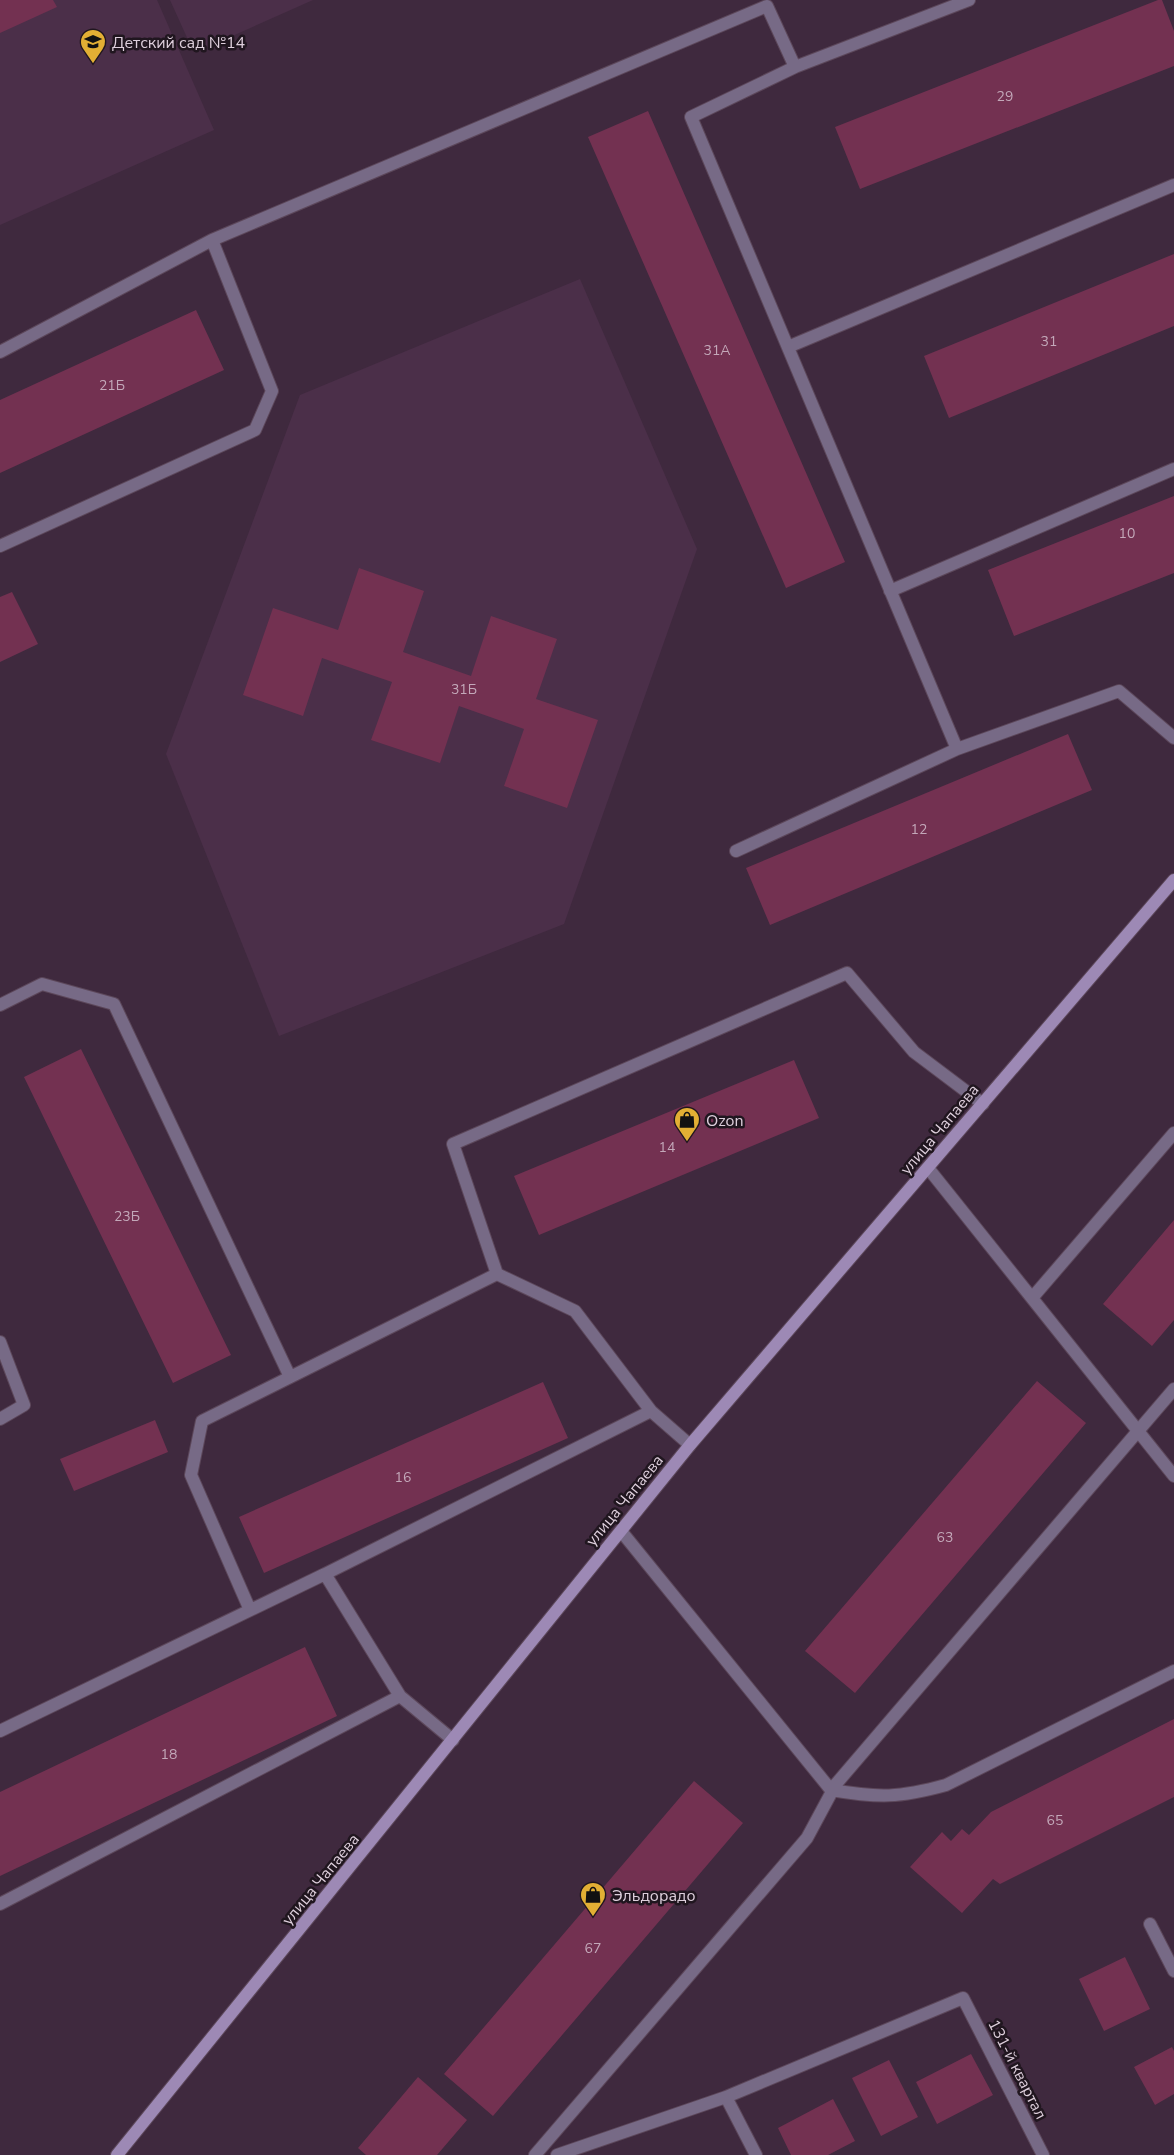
<svg xmlns="http://www.w3.org/2000/svg" width="1174" height="2155" font-family="'Nunito Sans',sans-serif">
<rect width="100%" height="100%" fill="#3f293e"/>
<!-- built -->
<path fill="#4b2f49" d="M0,0H157L214,130L0,225Z
M170,0H313L194,53Z
M580,279L697,549L564,924L279,1036L166,754L300,395Z"/>
<!-- building -->
<path fill="#733151" d="M0,0H53L57,7L0,33Z
M1158,0H1162L1174,31V66L860,189L835,127Z
M648,111L845,562L786,588L588,137Z
M1174,254V326L949,418L924,356Z
M196,310L224,370L0,473V400Z
M1174,496V573L1014,636L988,570Z
M359,568L424,591L403,652L471,676L491,616L557,639L536,699L598,720L567,808L504,786L524,729L459,706L440,763L371,740L392,682L322,658L303,716L243,695L273,608L338,630Z
M12,592L38,644L0,662V597Z
M1068,734L1092,790L770,925L746,868Z
M81,1049L231,1355L173,1383L24,1077Z
M794,1060L819,1118L539,1235L514,1176Z
M1174,1220V1320L1152,1346L1103,1304Z
M1037,1381L1086,1423L855,1693L805,1651Z
M543,1382L568,1438L264,1573L239,1517Z
M155,1420L168,1452L74,1491L60,1459Z
M305,1647L337,1716L0,1876V1792Z
M1174,1719V1797L1000,1884L993,1879L962,1913L910,1867L942,1832L951,1841L962,1829L969,1835L991,1812Z
M694,1781L743,1823L493,2116L444,2074Z
M1125,1957L1150,2009L1104,2031L1079,1979Z
M1172,2047L1174,2051V2094L1155,2105L1134,2067Z
M971,2054L993,2095L937,2124L916,2082Z
M889,2060L918,2117L881,2136L852,2078Z
M418,2077L467,2120L437,2155H366L358,2148Z
M833,2099L855,2141L828,2155H791L778,2128Z"/>
<g fill="none" stroke-linecap="round" stroke-linejoin="round">
<defs>
<path id="lane" d="M795,67L691,117L957,749L1119,691L1174,738
M788,347L1174,185
M0,352L212,240
M0,546L255,430L272,391L212,240L767,6L795,67L969,0
M890,591L1174,469
M736,851L957,749
M0,1005L42,984L114,1004L290,1377
M928,1168L1174,1476
M1032,1298L1174,1133
M0,1342L24,1405L0,1419
M651,1411L575,1311L497,1274L453,1144L847,973L914,1052L983,1104
M621,1531L831,1790C879,1798 899,1798 946,1785L1174,1671
M250,1610L191,1475L202,1421L497,1274
M0,1731L325,1574
M453,1740L400,1696L325,1574L651,1411L690,1445
M0,1904L400,1696
M535,2155L807,1838L836,1784L1174,1389"/>
<path id="street" d="M1150,1924L1174,1971
M726,2097L756,2155
M557,2155L726,2097L963,1998L1043,2155"/>
<path id="secondary" d="M117,2155L690,1445L1174,880"/>
</defs>
<!-- lane casing -->
<use href="#lane" stroke="#5c475a" stroke-width="14"/>
<!-- street casing -->
<use href="#street" stroke="#5c475a" stroke-width="14"/>
<!-- secondary casing -->
<use href="#secondary" stroke="#5c475a" stroke-width="14"/>
<!-- lane -->
<use href="#lane" stroke="#776a86" stroke-width="12"/>
<!-- street -->
<use href="#street" stroke="#776a86" stroke-width="12"/>
<!-- secondary -->
<use href="#secondary" stroke="#9d89b5" stroke-width="12"/>
</g>
<!-- icons -->
<defs>
<symbol id="school-pin" viewBox="-11 -11 22 30"><path d="M0 17L-7.5 6A9.5 9.5 0 1 1 7.5 6Z" fill="#e2af34" stroke="#20161f"/><path d="M0-5L7-2L0 1L-7-2ZM-4 1L0 2.5L4 1V4Q0 6-4 4Z" fill="#111"/></symbol>
<symbol id="shop-pin" viewBox="-11 -11 22 30"><path d="M0 17L-7.5 6A9.5 9.5 0 1 1 7.5 6Z" fill="#e2af34" stroke="#20161f"/><path d="M-5-2.5h2.3a2.7 3.5 0 0 1 5.4 0H5L5.5 6h-11ZM-1.5-2.5h3a1.5 2.3 0 0 0-3 0Z" fill="#111"/></symbol>
</defs>
<g fill-rule="evenodd">
<use href="#school-pin" x="78" y="27" width="30" height="40"/>
<use href="#shop-pin" x="672" y="1105" width="30" height="40"/>
<use href="#shop-pin" x="578" y="1880" width="30" height="40"/>
</g>
<g text-anchor="middle" stroke-width="5" stroke-linejoin="round" paint-order="stroke">
<!-- number labels -->
<g font-size="14" fill="#c3a8b9">
<text x="1005" y="101">29</text>
<text x="1049" y="346">31</text>
<text x="717" y="355">31А</text>
<text x="112" y="390">21Б</text>
<text x="1127" y="538">10</text>
<text x="464" y="694">31Б</text>
<text x="919" y="834">12</text>
<text x="667" y="1152">14</text>
<text x="127" y="1221">23Б</text>
<text x="403" y="1482">16</text>
<text x="945" y="1542">63</text>
<text x="169" y="1759">18</text>
<text x="1055" y="1825">65</text>
<text x="593" y="1953">67</text>
</g>
<!-- poi labels -->
<g font-size="16" fill="#decfdc" stroke="#20161f" text-anchor="start">
<text x="112" y="48">Детский сад №14</text>
<text x="706" y="1126">Ozon</text>
<text x="612" y="1901">Эльдорадо</text>
</g>
<!-- street labels -->
<g font-size="16" fill="#decfdc" stroke="#20161f">
<text transform="translate(939 1129) rotate(-50)" y="6">улица Чапаева</text>
<text transform="translate(624 1500) rotate(-51)" y="6">улица Чапаева</text>
<text transform="translate(320 1879) rotate(-51)" y="6">улица Чапаева</text>
<text transform="translate(1018 2069) rotate(63)" y="6">131-й квартал</text>
</g>
</g>
</svg>
